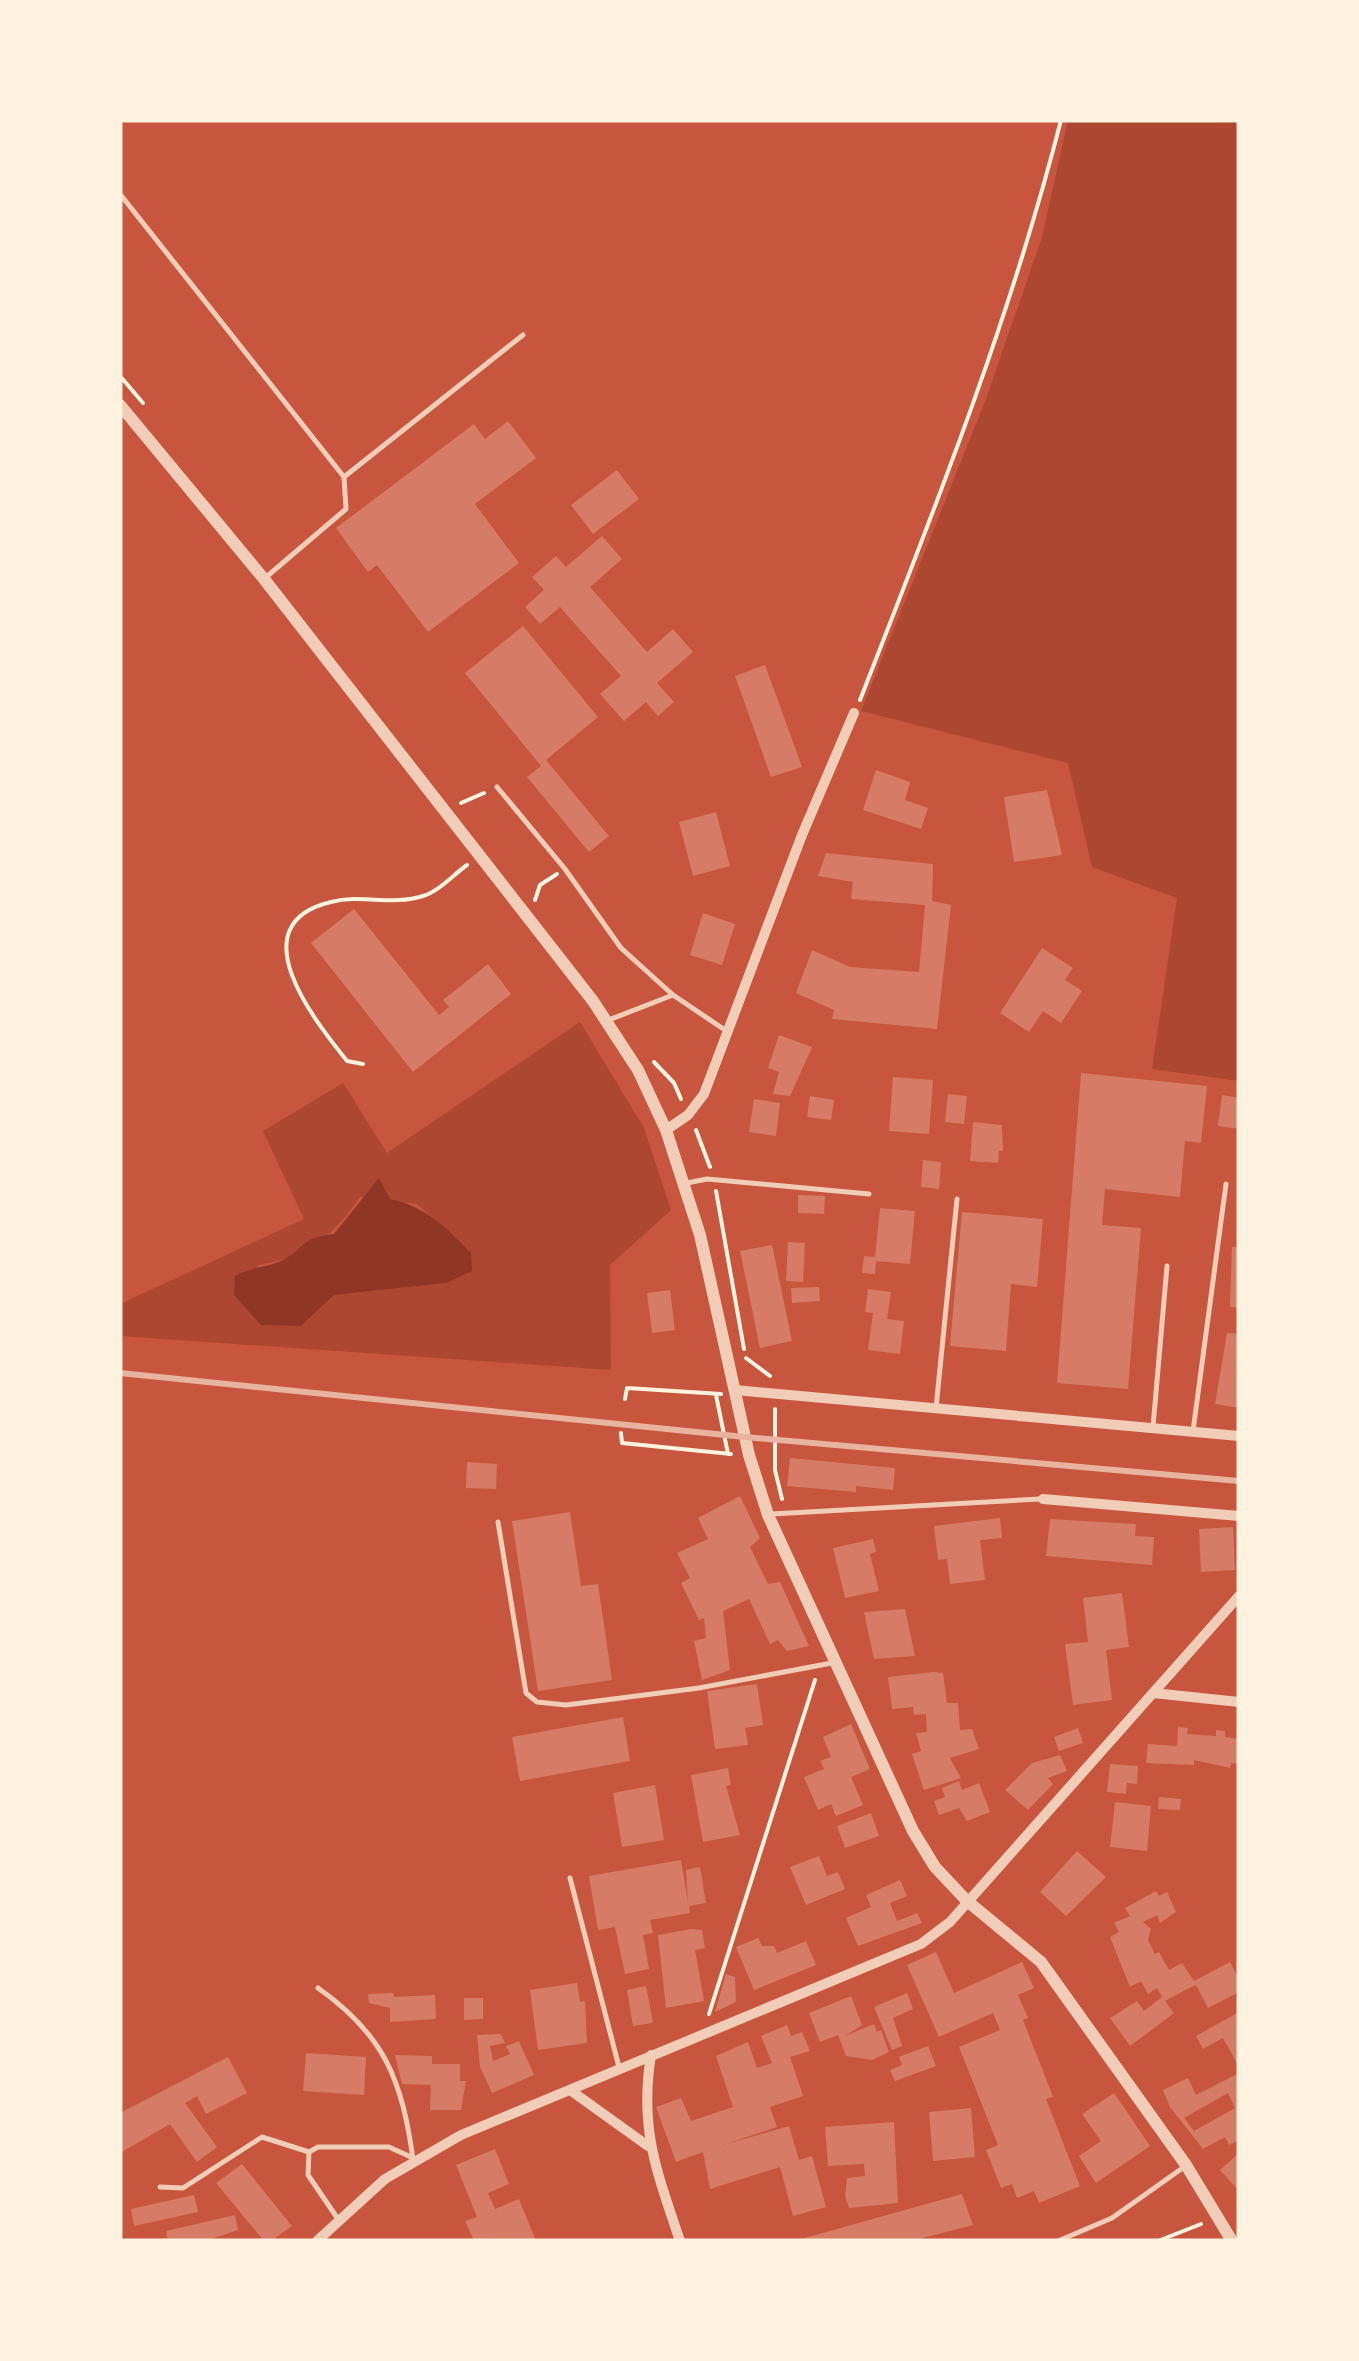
<svg xmlns="http://www.w3.org/2000/svg" width="1359" height="2361" font-family="'Space Grotesk',sans-serif">
<rect width="100%" height="100%" fill="#c8553d"/>
<!-- green -->
<path fill="#ae4732" fill-rule="evenodd" d="M1068,120H1239V1081L1152,1069L1177,898L1092,867L1068,763L861,711L986,399L1042,237Z
M580,1022L644,1128L671,1210L610,1265L611,1370L120,1336V1304L304,1219L263,1131L343,1083L387,1153ZM360,1197L417,1204L454,1236L446,1283L334,1295L301,1326L257,1265C307,1258 332,1237 360,1197Z"/>
<!-- water -->
<path fill="#8f3625" d="M379,1178L390,1199C425,1206 446,1227 471,1253L472,1271L446,1283L334,1295L301,1326L261,1325L234,1295L235,1276C251,1267 270,1267 283,1260C308,1246 299,1238 334,1234Z"/>
<!-- building -->
<path fill="#d67c66" fill-rule="evenodd" d="M508,421L536,458L475,504L519,563L428,632L377,565L368,572L336,528L474,424L485,439Z
M617,470L639,499L593,534L571,505Z
M602,536L622,559L590,587L647,652L673,629L693,652L657,683L674,702L658,716L646,702L624,721L600,694L621,676L560,607L540,624L525,607L544,590L532,577L556,556L566,567Z
M523,626L598,717L546,760L609,836L589,852L527,777L541,766L465,673Z
M765,665L802,767L771,777L735,676Z
M876,770L910,782L905,800L928,808L921,829L863,810Z
M1047,790L1062,855L1014,862L1004,797Z
M716,812L730,866L693,876L679,822Z
M826,853L933,864L932,901L951,905L937,1029L832,1019L834,1010L796,993L812,950L850,967L919,972L925,905L851,899L853,882L818,876Z
M354,909L439,1015L449,1007L443,1000L488,964L511,994L413,1072L311,943Z
M703,913L735,924L722,965L690,955Z
M1042,948L1073,968L1065,980L1082,991L1061,1023L1043,1011L1029,1032L1000,1013Z
M779,1035L812,1047L790,1096L773,1094L779,1072L768,1068Z
M1081,1073L1207,1086L1201,1143L1185,1141L1180,1197L1105,1189L1102,1225L1141,1228L1128,1389L1057,1383Z
M893,1077L933,1080L929,1134L889,1131Z
M948,1094L967,1096L964,1124L945,1122Z
M1222,1095L1239,1098V1129L1218,1126Z
M810,1096L834,1100L831,1120L807,1117Z
M754,1099L780,1103L776,1136L749,1132Z
M973,1122L1002,1125L1003,1151H999L998,1163L970,1161Z
M923,1160L941,1162L939,1189L921,1187Z
M798,1195L825,1196L824,1214L798,1213Z
M880,1208L915,1211L910,1264L876,1261L875,1274L862,1273L864,1256L875,1257Z
M962,1212L1043,1219L1037,1287L1011,1284L1006,1351L950,1346Z
M788,1242L805,1243L803,1282L786,1281Z
M772,1245L792,1341L760,1348L740,1251Z
M1232,1247H1239V1308L1230,1307Z
M819,1287L820,1301L792,1303L791,1288Z
M868,1289L891,1292L887,1319L904,1321L900,1354L868,1350L873,1313L865,1312Z
M670,1290L675,1330L652,1333L647,1293Z
M1227,1333L1239,1334V1408L1215,1404Z
M790,1458L895,1468L893,1490L856,1486V1492L787,1486Z
M467,1462L497,1464L496,1489L466,1488Z
M740,1496L760,1538L750,1547L768,1584L780,1582L809,1646L787,1651L778,1640L770,1644L749,1599L723,1611L730,1670L702,1680L694,1641L706,1638L704,1618L699,1620L681,1583L690,1578L677,1553L708,1539L698,1518Z
M570,1512L581,1586L598,1584L612,1680L538,1691L512,1521Z
M1000,1518L1002,1538L980,1540L985,1580L950,1584L947,1559L938,1560L934,1526Z
M1050,1519L1136,1524L1135,1536L1154,1537L1152,1565L1046,1556Z
M1233,1527L1235,1570L1201,1572L1199,1529Z
M873,1539L876,1552L870,1554L879,1591L845,1598L833,1548Z
M1122,1593L1129,1647L1106,1650L1112,1700L1073,1705L1065,1644L1088,1642L1083,1598Z
M905,1609L915,1656L874,1659L864,1612Z
M933,1672L943,1673L947,1703H958L960,1730L972,1729L979,1749L950,1758L961,1778L924,1790L912,1754L921,1751L916,1733L927,1732L926,1714L914,1715L913,1707L892,1709L888,1677Z
M757,1684L763,1725L745,1728L748,1745L715,1749L707,1691Z
M623,1717L630,1761L520,1781L512,1737Z
M851,1724L870,1769L851,1777L863,1805L836,1816L831,1804L818,1810L804,1777L824,1769L820,1761L831,1757L823,1737Z
M1178,1727L1188,1728L1187,1734L1216,1736V1730L1225,1731V1737L1239,1739V1764L1231,1763L1230,1768L1194,1760V1765L1146,1763L1148,1744L1177,1746Z
M1078,1728L1083,1743L1059,1751L1054,1737Z
M1060,1755L1067,1771L1048,1778L1053,1784L1028,1810L1005,1790L1032,1763Z
M1110,1764L1138,1766L1137,1784L1127,1783L1126,1794L1107,1792Z
M728,1768L731,1785L726,1786L740,1835L703,1842L691,1775Z
M959,1781L962,1790L979,1783L990,1812L967,1821L959,1808L939,1815L934,1801L945,1797L942,1788Z
M655,1785L664,1840L622,1847L613,1793Z
M1159,1797L1181,1799L1180,1810L1158,1809Z
M1115,1802L1151,1806L1147,1851L1110,1847Z
M871,1813L879,1836L845,1848L837,1826Z
M1077,1851L1106,1877L1066,1916L1040,1892Z
M819,1856L827,1876L838,1872L845,1889L806,1905L790,1867Z
M681,1860L688,1902L686,1870L700,1867L706,1903L689,1906L690,1913L650,1920L653,1933L643,1935L649,1969L625,1974L615,1927L598,1930L589,1876Z
M900,1880L907,1896L890,1903L897,1921L917,1913L922,1923L858,1946L846,1918L871,1907L866,1895Z
M1156,1891L1159,1896L1167,1892L1176,1912L1160,1923L1157,1915L1143,1922L1151,1929L1148,1940L1155,1954L1159,1952L1169,1970L1182,1963L1194,1981L1230,1962L1239,1979V1992L1208,2008L1196,1985L1187,1989L1165,2001L1174,2013L1130,2046L1110,2018L1137,2001L1144,2011L1162,1997L1157,1988L1148,1994L1141,1981L1130,1987L1110,1937L1119,1932L1114,1923L1130,1916L1125,1908Z
M691,1929L702,1930L705,1948L695,1950L704,2001L666,2008L658,1935Z
M758,1938L762,1946H774L777,1953L806,1941L816,1965L754,1990L736,1947Z
M936,1952L954,1993L1022,1962L1034,1988L1018,1995L1028,2018L1023,2020L1053,2097L1046,2099L1080,2186L1039,2203L1034,2191L1017,2198L1012,2184L1001,2188L986,2150L998,2145L959,2047L1000,2030L993,2013L939,2037L907,1965Z
M726,1974L735,1977L736,2002L715,2012Z
M577,1983L580,2002L585,2001L587,2043L538,2050L530,1990Z
M646,1986L653,2023L633,2026L627,1990Z
M393,1993L394,1997L435,1995L436,2019L390,2022V2008L369,2003L368,1994Z
M907,1993L913,2009L893,2018L902,2046L892,2050L874,2007Z
M851,1996L862,2025L845,2036L874,2024L877,2032L881,2030L889,2052L872,2060L846,2056L838,2035L820,2042L809,2013Z
M464,1998H483V2019L464,2020Z
M1239,2012V2067L1223,2038L1203,2049L1196,2036Z
M787,2025L791,2036L802,2032L810,2051L790,2057L803,2096L770,2107L777,2127L723,2145L789,2126L799,2160L812,2156L826,2207L793,2216L780,2167L710,2189L703,2152L676,2162L656,2107L681,2098L691,2121L733,2107L716,2056L748,2042L757,2068L772,2063L761,2036Z
M501,2034L505,2043L490,2046L493,2061L510,2054L506,2046L519,2041L534,2075L492,2093L480,2067L477,2035Z
M928,2046L936,2066L895,2081L890,2070L902,2065L899,2057Z
M306,2053L366,2057L364,2095L303,2091Z
M395,2055L432,2056V2064H460V2081H466L461,2110H430L431,2085L402,2084Z
M228,2057L247,2093L206,2114L197,2096L185,2103L217,2147L197,2162L170,2124L120,2153V2113Z
M1239,2073V2140L1229,2145L1225,2137L1203,2149L1170,2107L1163,2090L1188,2078L1196,2095ZM1228,2093L1235,2108L1194,2131L1184,2118Z
M1114,2093L1150,2146L1096,2183L1079,2156L1101,2141L1082,2114Z
M971,2108L975,2157L933,2161L929,2112Z
M894,2122L898,2203L849,2208L845,2196L847,2178L865,2176L864,2164L828,2166L825,2127Z
M495,2149L509,2184L488,2193L495,2209L519,2199L536,2241H474L465,2221L477,2217L456,2165Z
M1239,2153V2191L1220,2170Z
M242,2164L292,2226L271,2241H264L216,2183Z
M962,2194L973,2225L911,2241H794Z
M194,2195L198,2212L134,2226L131,2209Z
M235,2215L238,2230L205,2241H168L166,2231Z"/>
<g fill="none" stroke-linecap="round" stroke-linejoin="round">
<!-- path -->
<path stroke="#fff3e0" stroke-width="4" d="M120,376L143,403
M860,700C935,508 1010,320 1061,120
M461,803L484,793
M535,900L540,885L557,874
M654,1062L674,1083L681,1099
M363,1064L347,1061C314,1020 238,924 331,902C362,894 392,906 423,896C439,891 453,875 467,865
M696,1130L710,1167
M716,1191L744,1349
M746,1358L770,1376
M716,1395L728,1454
M625,1399L627,1388L721,1394
M775,1409V1470L782,1499
M621,1433L622,1443L731,1454
M709,2014L815,1680
M1158,2241L1201,2224"/>
<!-- service -->
<path stroke="#f1ccb7" stroke-width="5" d="M120,194L344,477
M265,578L346,509L344,477L523,335
M497,787L565,869L621,948L673,995L725,1030
M606,1021L673,995
M687,1183L707,1179L869,1194
M936,1408L957,1199
M1153,1427L1167,1266
M1193,1431L1226,1184
M772,1514L1040,1499
M498,1522L526,1693L537,1702L566,1705L699,1688L832,1663
M570,1878L619,2067
M318,1988C385,2035 402,2081 413,2159
M160,2187L183,2188L262,2137L309,2152
M338,2219L308,2175L309,2152L318,2147H389L411,2157
M1058,2241L1112,2218L1184,2167"/>
<!-- minor -->
<path stroke="#f1ccb7" stroke-width="10" d="M666,1130L688,1115L704,1094L802,835L854,713
M735,1390L1239,1436
M1043,1499L1239,1516
M1153,1693L1239,1702
M651,2055C639,2129 657,2172 680,2241
M570,2090L648,2146
M317,2241L385,2179L461,2135L921,1944L950,1922L1239,1596"/>
<!-- tertiary -->
<path stroke="#f1ccb7" stroke-width="12" d="M120,405L264,579L593,1001L638,1070L666,1130L700,1235L749,1455L768,1515L913,1831L935,1867L966,1900L1041,1962L1186,2165L1232,2241"/>
<!-- rail -->
<path stroke="#e9b49f" stroke-width="6" d="M120,1373L745,1437L1239,1481"/>
</g>
<!-- border -->
<rect width="1359" height="2361" fill="none" stroke="#fff3e0" stroke-width="245"/>
</svg>
